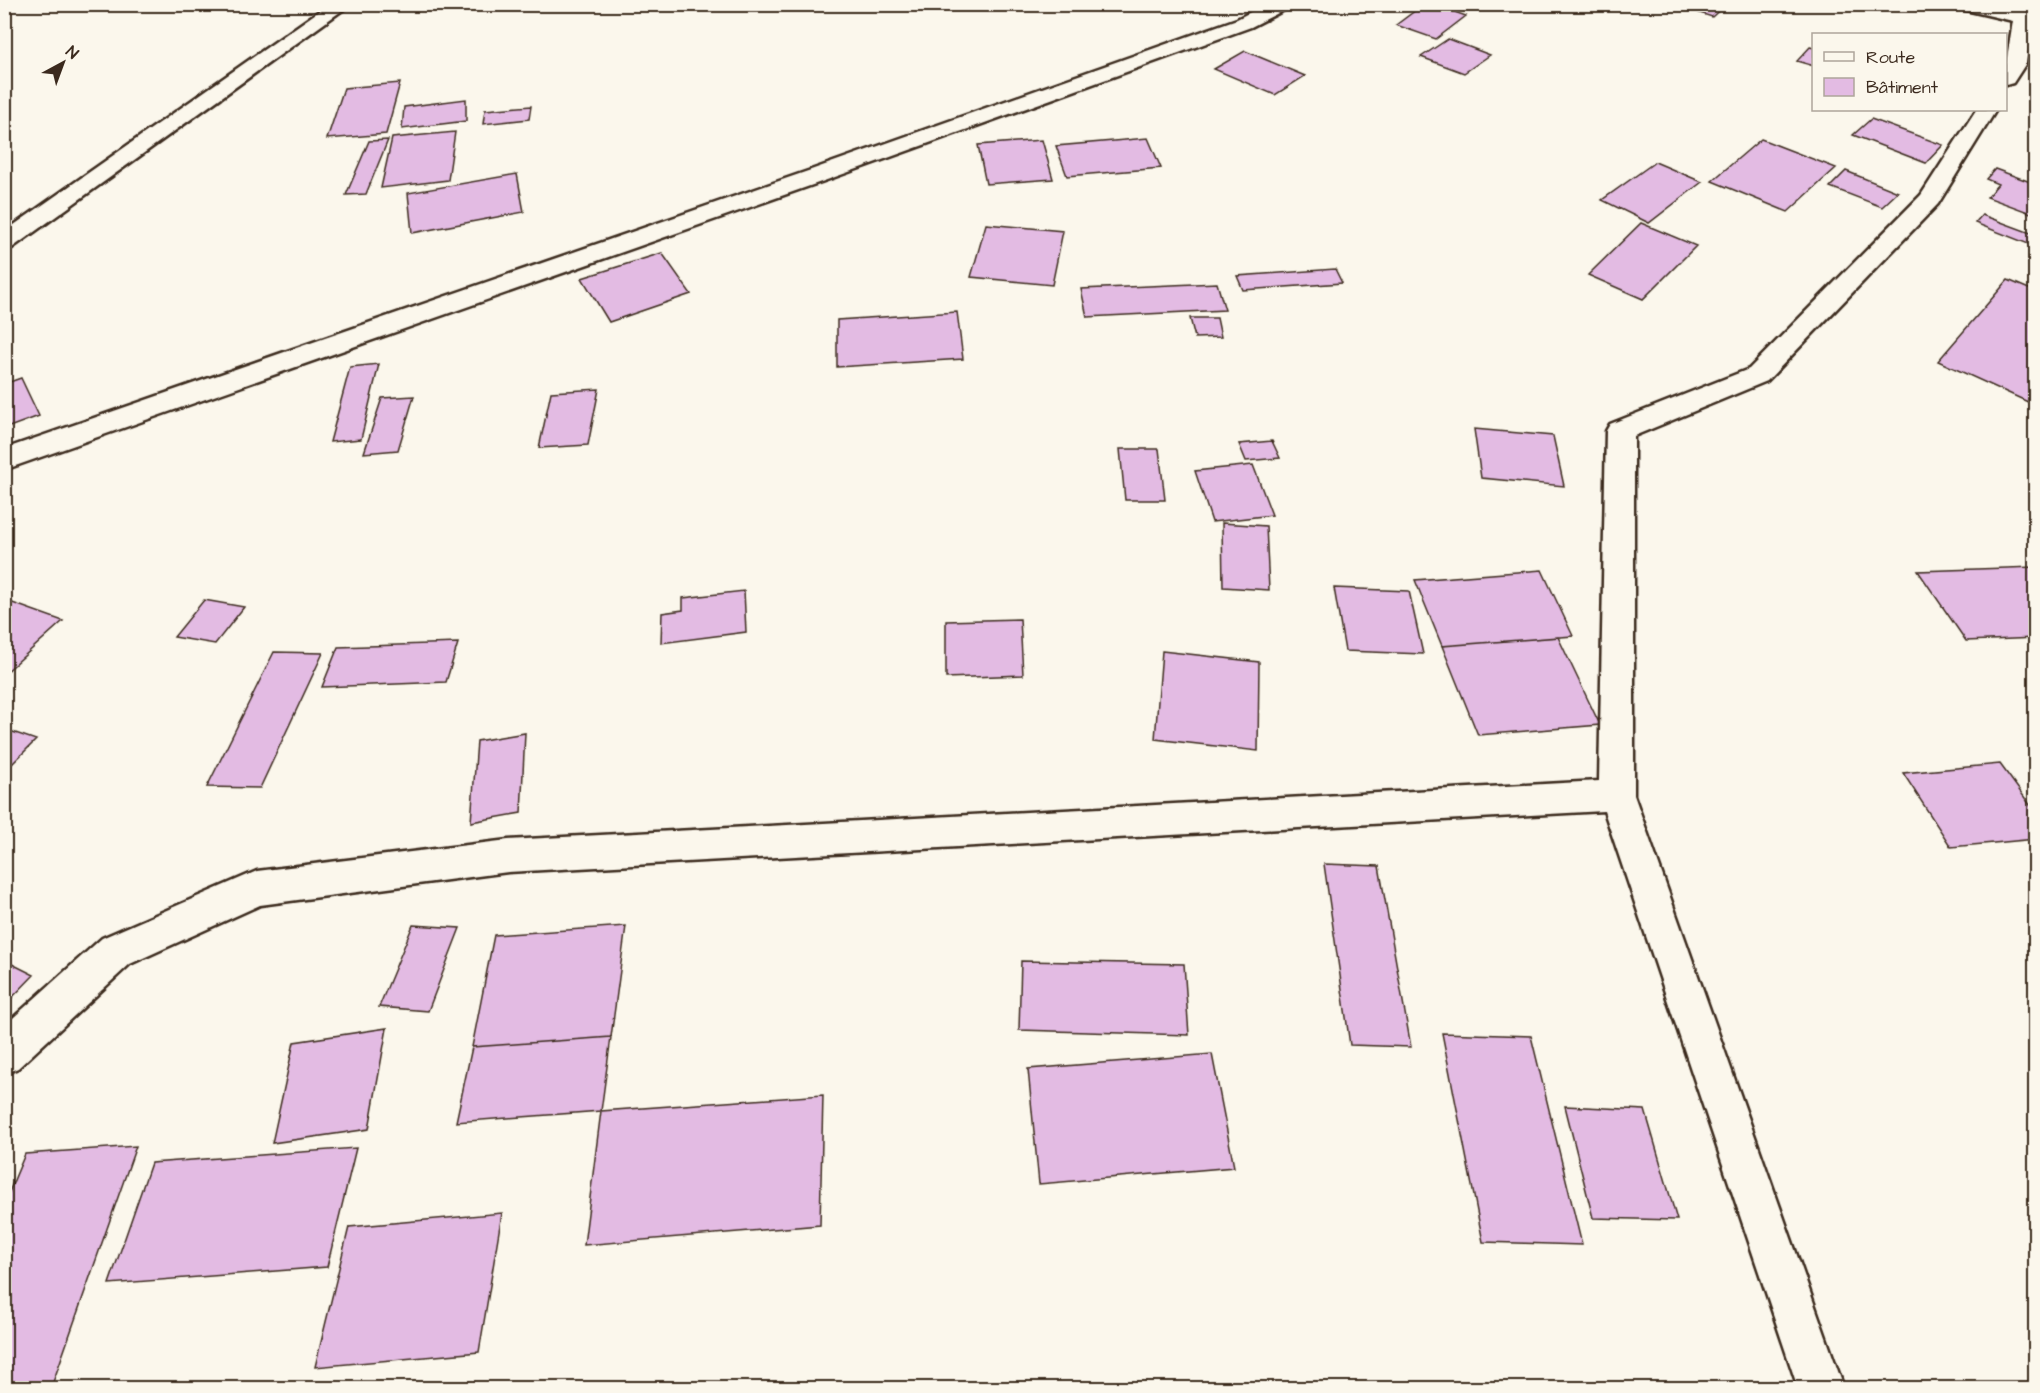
<svg xmlns="http://www.w3.org/2000/svg" width="2040" height="1393" font-family="'Architects Daughter',sans-serif">
<rect width="100%" height="100%" fill="#fbf7ec"/>
<filter id="ink" filterUnits="userSpaceOnUse"><feTurbulence type="fractalNoise" baseFrequency=".0167" numOctaves="2"/><feDisplacementMap in="SourceGraphic" scale="12" xChannelSelector="R" yChannelSelector="G"/><feConvolveMatrix kernelMatrix="1 2 1 2 8 2 1 2 1" color-interpolation-filters="sRGB"/></filter>
<g filter="url(#ink)">
<!-- building -->
<path fill="#e3bbe3" stroke="#3b2a1e" stroke-width="1.5" d="M1424,4H1432L1466,16L1436,39L1396,25Z
M1672,4H1726L1712,17Z
M1448,39L1490,55L1464,73L1421,57Z
M1810,47L1814,48V66L1797,61Z
M1245,51L1305,76L1275,95L1214,69Z
M400,83L386,134L327,139L344,88Z
M466,99V121L402,129L404,107Z
M531,106L529,119L483,124L485,110Z
M1871,119L1943,145L1926,163L1853,135Z
M455,132L448,180L381,188L392,138Z
M1148,138L1161,168L1067,176L1056,146Z
M1761,139L1836,168L1788,212L1712,181Z
M388,140L366,194L346,195L369,141Z
M1042,140L1053,179L986,184L978,145Z
M1655,162L1702,182L1649,223L1602,200Z
M1995,169L2036,184V215L1987,197L1998,184L1986,179Z
M1846,171L1898,192L1882,207L1830,187Z
M517,174L524,212L412,233L408,193Z
M1982,215L2036,235V247L1975,223Z
M1641,223L1696,246L1643,299L1588,275Z
M986,224L1063,231L1052,285L971,277Z
M662,253L691,294L609,322L582,278Z
M1335,269L1342,283L1243,290L1237,276Z
M2008,280L2036,292V392L2028,402L1938,361Z
M1217,283L1225,310L1087,317L1081,289Z
M957,312L963,359L837,367V320Z
M1190,318H1217L1221,337L1195,338Z
M379,364L361,439L330,442L350,367Z
M21,378L39,416L4,429V384Z
M599,389L588,445L539,448L551,392Z
M414,396L398,450L364,453L382,398Z
M1474,429L1553,436L1564,486L1481,478Z
M1272,441L1280,458L1246,461L1239,444Z
M1120,449H1159L1165,500H1125Z
M1253,465L1272,515L1212,522L1195,471Z
M1222,523L1266,526L1269,590L1223,587Z
M2036,567V638L1966,641L1918,571Z
M1542,570L1573,636L1442,646L1415,580Z
M1334,588L1409,591L1423,654L1345,651Z
M744,591L746,632L661,643L662,613L683,610V598Z
M4,600L63,621L4,674Z
M204,600L244,607L215,644L174,637Z
M1020,619L1023,675L946,678V621Z
M1558,637L1600,725L1478,735L1442,646Z
M458,643L446,682L322,687L338,647Z
M1162,651L1259,662L1258,751L1155,739Z
M274,652L323,653L260,788L207,787Z
M4,729L36,740L4,772Z
M525,733L521,813L471,822L477,741Z
M2000,764L2036,813V839L1951,847L1903,773Z
M1324,864L1379,866L1411,1047L1350,1045Z
M413,925L460,928L428,1011L379,1007Z
M626,926L611,1037L472,1047L494,935Z
M4,960L34,975L4,1006Z
M1021,961L1184,964L1189,1035L1019,1030Z
M387,1028L369,1129L272,1143L294,1042Z
M1442,1033L1531,1036L1582,1245L1483,1242Z
M611,1037L601,1111L456,1122L472,1047Z
M1212,1054L1234,1167L1039,1184L1028,1069Z
M823,1095L820,1225L584,1245L601,1111Z
M1565,1106L1645,1110L1677,1220L1593,1218Z
M136,1146L51,1388H4V1204L25,1154Z
M356,1148L327,1267L109,1284L151,1163Z
M502,1213L479,1352L315,1367L349,1227Z"/>
<g fill="none" stroke-linecap="round" stroke-linejoin="round">
<defs>
<path id="minor" d="M329,4H351L12,248L4,250V232Z
M1266,4H1290L1288,8L1251,27L824,181L4,470V449L808,171L1237,19Z
M1955,4H1992L2036,14V26L2032,25L2026,63L2013,83L2006,85V64L2013,21L1957,8Z
M1976,110H1996L1938,204L1767,381L1634,436V795L1844,1388H1798L1604,811L508,872L260,905L130,964L18,1068L4,1074V1026L102,938L257,871L508,840L1599,781L1606,431L1610,424L1749,369L1921,195Z"/>
</defs>
<!-- minor casing -->
<use href="#minor" stroke="#3b2a1e" stroke-width="5"/>
<!-- minor -->
<use href="#minor" fill="#fbf7ec" fill-rule="evenodd"/>
</g>
</g>
<!-- margin -->
<rect width="2040" height="1393" fill="none" stroke="#fbf7ec" stroke-width="24"/>
<rect x="12" y="12" width="2016" height="1369" fill="none" stroke="#3b2a1e" stroke-width="2" filter="url(#ink)"/>
<!-- legend -->
<rect x="1812" y="33" width="195" height="78" fill="#fbf7ec" stroke="#aea59a" stroke-width="1.5"/>
<rect x="1824" y="52" width="30" height="9" fill="#fbf7ec" stroke="#aea59a" stroke-width="1.5"/>
<text x="1866" y="63" font-size="18" fill="#3b2a1e">Route</text>
<rect x="1824" y="78" width="30" height="18" fill="#e3bbe3" stroke="#aea59a" stroke-width="1.5"/>
<text x="1866" y="93" font-size="18" fill="#3b2a1e">Bâtiment</text>
<!-- north arrow -->
<g transform="translate(63 63) rotate(41)" stroke="#fbf7ec" stroke-width="4.5" paint-order="stroke">
<path d="M0-4.5L10 22L0 15L-10 22Z" fill="#3b2a1e"/>
<text y="-9" font-size="16" font-weight="bold" text-anchor="middle" fill="#3b2a1e">N</text>
</g>
</svg>
